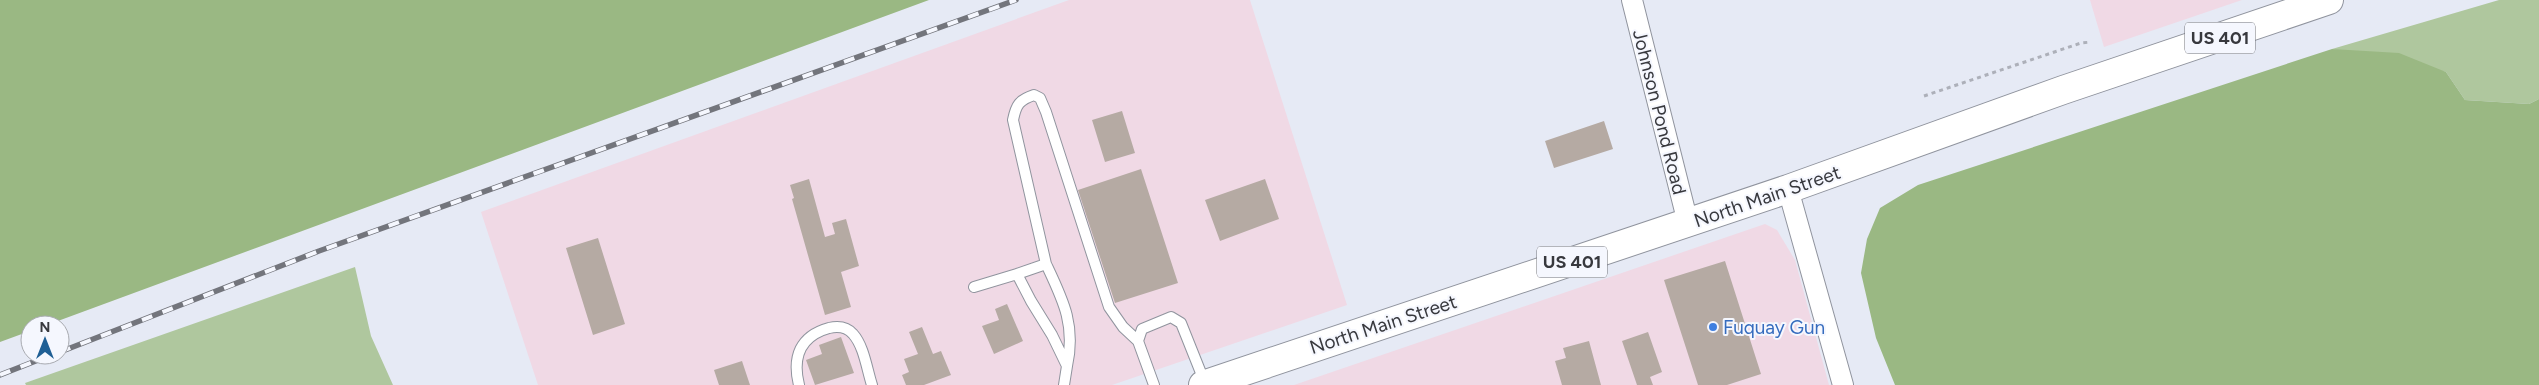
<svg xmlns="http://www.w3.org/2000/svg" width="2539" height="385" font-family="Figtree,sans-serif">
<rect width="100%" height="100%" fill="#e6eaf5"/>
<!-- commercial -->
<path fill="#f0d9e5" d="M1069,0H1250L1347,305L1112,385H538L481,212Z
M2090,0H2242L2104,47Z
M1765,224L1777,230L1795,260L1829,385H1294Z"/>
<!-- green -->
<path fill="#afc79e" d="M2499,0H2539V99L2529,104L2465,100L2446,72L2332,49Z
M355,267L371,336L393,385H26L25,383Z"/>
<!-- forest -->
<path fill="#9ab883" d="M0,0H929L47,325H30V331L0,342Z
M2332,49L2399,53L2446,72L2465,100L2529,104L2539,99V385H1895L1876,338L1861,273L1867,239L1880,208L1918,185Z"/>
<!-- building -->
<path fill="#b5aaa3" d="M1122,111L1135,153L1105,162L1092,120Z
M1604,121L1613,149L1554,168L1545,141Z
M1141,169L1178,283L1115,303L1078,190Z
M809,179L825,237L835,234L832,223L846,219L859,266L841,272L851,307L825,315L792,199L794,198L790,185Z
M1265,179L1279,219L1220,241L1205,200Z
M598,238L625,324L593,335L566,248Z
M1725,261L1761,374L1727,385H1698L1664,280Z
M1007,304L1023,341L994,354L982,326L999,320L995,309Z
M922,327L933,354L941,351L951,375L924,385H906L902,375L909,372L904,359L918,354L909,332Z
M1648,332L1662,372L1650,377L1653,385H1637L1622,341Z
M841,337L854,373L815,385L806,360L822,354L819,345Z
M1589,341L1601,385H1562L1555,361L1566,358L1563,348Z
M742,361L750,385H719L714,370Z"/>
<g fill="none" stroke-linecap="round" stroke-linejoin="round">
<defs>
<path id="lane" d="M1046,264L1013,120C1016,105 1019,100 1034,95L1040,98L1046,112L1109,307L1123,327L1138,341L1154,385
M1017,274L1046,264C1063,300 1076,325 1067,366
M974,287L1017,274L1031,301L1052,335L1067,366L1064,385
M1138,341L1142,329L1171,317L1181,323L1205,383
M799,385C792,357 800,336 829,328C838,326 847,327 853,334C864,346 867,370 872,385"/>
<path id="street" d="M1632,0L1688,223
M1788,189L1843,385"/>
<path id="highway" d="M1203,385L1788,189L2063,90L2329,0"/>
</defs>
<!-- lane casing -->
<use href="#lane" stroke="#90949e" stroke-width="12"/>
<!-- street casing -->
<use href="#street" stroke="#90949e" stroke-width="22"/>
<!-- highway casing -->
<use href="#highway" stroke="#90949e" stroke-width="30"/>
<!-- path -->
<path stroke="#adb0b9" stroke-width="3" stroke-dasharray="4 4" stroke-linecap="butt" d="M1924,96L2081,43L2091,42"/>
<!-- lane -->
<use href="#lane" stroke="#fff" stroke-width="10"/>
<!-- street -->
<use href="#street" stroke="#fff" stroke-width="20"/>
<!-- highway -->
<use href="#highway" stroke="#fff" stroke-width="28"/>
<defs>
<path id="rail" d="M60,352L319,251L1016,0
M0,375L51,355"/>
</defs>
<!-- rail casing -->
<use href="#rail" stroke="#73757c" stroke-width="5.5"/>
<!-- rail -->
<use href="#rail" stroke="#f5f7fe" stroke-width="4" stroke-dasharray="11" stroke-linecap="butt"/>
</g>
<!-- markers -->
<circle fill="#3f7fe0" stroke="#f5f7fe" stroke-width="2" cx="1713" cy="327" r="5"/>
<g text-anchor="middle" stroke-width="4" stroke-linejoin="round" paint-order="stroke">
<!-- shield labels -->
<g fill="#f5f7fe" stroke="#717278" stroke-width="1">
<rect x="2185" y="22.5" width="70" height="31" rx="4"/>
<rect x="1537" y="246.5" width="70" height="31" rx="4"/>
</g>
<g font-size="18" font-weight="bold" fill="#38393e">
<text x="2220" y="44">US 401</text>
<text x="1572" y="268">US 401</text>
</g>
<!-- street labels -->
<g font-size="19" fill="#38393e" stroke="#f5f7fe">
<text transform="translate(1660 112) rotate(76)" y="7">Johnson Pond Road</text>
<text transform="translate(1767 196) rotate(-19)" y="7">North Main Street</text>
<text transform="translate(1383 324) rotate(-18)" y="7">North Main Street</text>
</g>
<!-- shop labels -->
<g font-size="19" fill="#366cbe" stroke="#f5f7fe" text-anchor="start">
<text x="1723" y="334">Fuquay Gun</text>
</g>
</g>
<!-- north arrow -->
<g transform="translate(45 340)"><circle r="24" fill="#f5f7fe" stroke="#a9abb1"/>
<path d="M0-4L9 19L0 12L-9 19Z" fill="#1f5f95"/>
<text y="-8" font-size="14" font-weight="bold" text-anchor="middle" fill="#38393e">N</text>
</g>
</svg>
